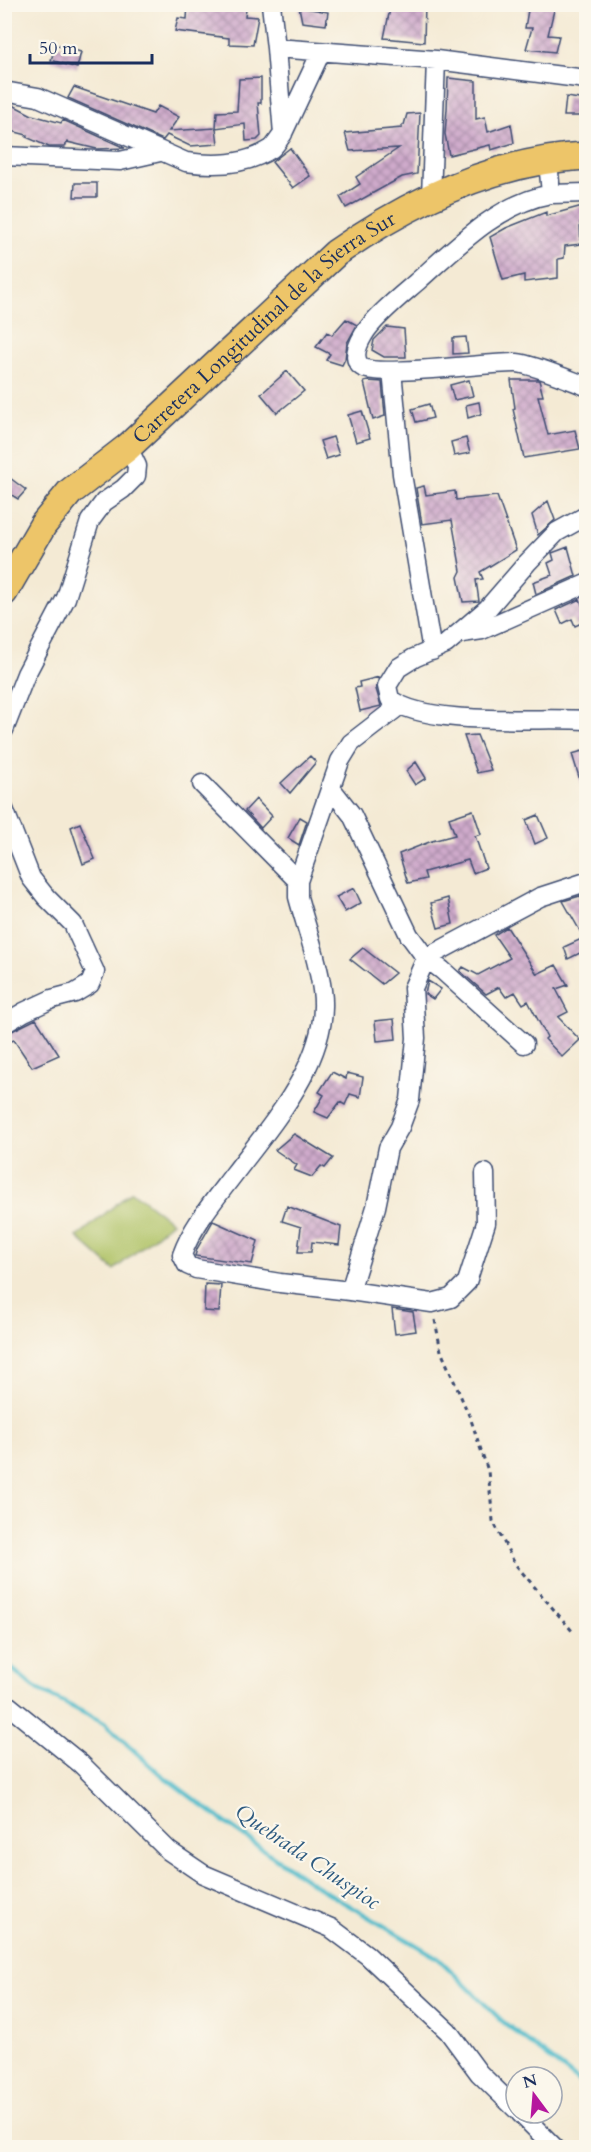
<svg xmlns="http://www.w3.org/2000/svg" width="591" height="2152" font-family="Cardo,serif">
<defs>
<pattern id="building-cross-hatch" width="8" height="8" patternUnits="userSpaceOnUse" patternTransform="scale(1.5)"><rect width="8" height="8" fill="#cfaacb"/><path d="M0 0l8 8M0 8l8-8" fill="none" stroke="#a78ba8"/></pattern>
</defs>
<rect width="100%" height="100%" fill="#fbf7ec"/>
<filter id="ink" filterUnits="userSpaceOnUse"><feTurbulence type="fractalNoise" baseFrequency=".0167" numOctaves="2"/><feDisplacementMap in="SourceGraphic" scale="12" xChannelSelector="R" yChannelSelector="G"/><feConvolveMatrix kernelMatrix="1 2 1 2 8 2 1 2 1" color-interpolation-filters="sRGB"/></filter>
<filter id="wash" filterUnits="userSpaceOnUse"><feTurbulence type="fractalNoise" baseFrequency=".008" numOctaves="4" result="noise"/><feDisplacementMap in="SourceGraphic" scale="24" xChannelSelector="R" yChannelSelector="G"/><feGaussianBlur stdDeviation="1.35" result="paint"/><feColorMatrix in="noise" values="0 0 0 0 0 0 0 0 0 0 0 0 0 0 0 0 0 1.4 0 .05"/><feComposite in="paint" operator="in"/></filter>
<g filter="url(#wash)">
<rect width="100%" height="100%" fill="#f4ead4"/>
<!-- green -->
<path fill="#b0c367" stroke="#667962" stroke-width="1.5" d="M132,1191L172,1222L114,1270L77,1237Z"/>
<g fill="none" stroke-linecap="round" stroke-linejoin="round">
<!-- stream -->
<path stroke="#50bccb" stroke-width="4.5" d="M4,1662L35,1688L104,1723L159,1773L231,1827L313,1884L438,1958L502,2021L586,2087"/>
</g>
<g id="blocks">
<!-- building -->
<path fill="url(#building-cross-hatch)" d="M188,4H247L245,16L258,17L253,45L229,44V38L175,31L178,18L187,19Z
M391,4H425L424,42L384,38Z
M529,4L555,6L548,35L559,36L555,52L526,49L532,28H525Z
M299,7L328,12L326,25L302,22Z
M56,45L81,52L77,68L51,60Z
M261,78V103H258L261,136L257,140L246,141L245,124L216,128L217,112L237,111L239,79Z
M448,78L476,81V119L485,117L488,132L511,124L514,143L491,150L490,145L449,155L445,134L447,109Z
M74,87L153,114L158,106L179,117L169,131L216,128L218,144L190,146L167,135L163,140L68,98Z
M566,97L586,100V116H564Z
M11,104L32,115L61,123L63,120L125,148L97,149L67,142L65,147H49L26,137L27,135L4,129V118Z
M420,113L417,174L402,177L346,208L340,197L360,184L356,177L399,148L350,151L345,133L402,128V125H404L407,114Z
M290,148L310,176L293,188L272,162Z
M75,183H97V197H74Z
M586,205V222L580,223L581,244L565,246L564,258L558,259V278L524,282V275L503,280L490,237L506,228L546,212V216Z
M346,319L357,325L347,343L345,359L342,365L326,360L330,354L316,347L327,332L332,335Z
M387,327L404,329L406,357H384L372,350L374,340Z
M466,337L468,353L453,354V338Z
M287,371L304,391L277,413L261,394Z
M469,380L473,396L454,400L450,385Z
M511,380H539L543,396H538L548,435L575,430L580,449L524,458L513,409L515,408Z
M368,381L382,382L385,416L373,420L364,382Z
M479,402L481,414L468,418L466,405Z
M429,404L433,418L416,422L412,409Z
M362,411L370,438L356,442L348,415Z
M333,437L339,455L326,459L320,441Z
M466,438L470,453L454,456L451,442Z
M10,478L26,490L18,499L4,490V485Z
M424,486L426,495L455,491L456,500L497,496L516,550L480,572L483,579L476,580L479,601L463,602L458,577L461,571L452,520L422,524L416,488Z
M548,501L555,520L538,535L532,515Z
M568,547L576,576L536,594L533,582L552,575L548,563L554,560L552,553Z
M580,599L586,615V621L575,626L572,619L562,624L556,610Z
M379,677L376,689L381,706L360,711L355,688L360,687L359,682Z
M477,735L491,770L477,773L464,736Z
M586,750V790H583L572,754Z
M310,756L316,762L290,793L281,783Z
M416,762L426,778L415,785L406,771Z
M256,799L272,816L261,828L245,811Z
M473,810L481,834L475,836L486,868L473,873L468,860L424,872L426,879L408,883L399,854L432,841L455,835L449,818Z
M538,815L548,838L535,844L526,820Z
M300,817L307,821L299,845L288,838Z
M80,823L95,859L83,864L71,827Z
M354,888L361,903L345,912L336,897Z
M580,896L586,906V950L568,959L564,947L584,938L563,901Z
M448,898L453,924L438,928L431,903Z
M507,927L537,974L556,965L568,985L556,989L568,1012L558,1017L580,1040L562,1057L545,1039L547,1037L528,1001L523,1004L515,992L506,997L499,987L486,994L460,971L463,967L478,975L510,958L494,935Z
M363,948L395,973L382,984L350,959Z
M428,981L441,989L433,999L425,994Z
M36,1019L59,1055L32,1067L14,1040L4,1044V1035Z
M394,1019L396,1039L377,1041L375,1021Z
M332,1072L346,1079L347,1073L363,1077L360,1097L350,1094L345,1105L340,1102L328,1118L314,1112L324,1095L319,1092Z
M294,1134L333,1158L325,1168L321,1166L312,1177L294,1170L297,1165L275,1150Z
M287,1206L341,1227L339,1245L312,1242L311,1252H298L301,1227L282,1221Z
M213,1221L258,1241L252,1264L195,1256L197,1249Z
M205,1284L221,1285L219,1312L204,1311Z
M392,1309L413,1312L416,1331L395,1334Z"/>
</g>
</g>
<g filter="url(#ink)">
<use href="#blocks" fill-opacity="0" stroke="#3c4b70" stroke-width="1.5"/>
<g fill="none" stroke-linecap="round" stroke-linejoin="round">
<defs>
<path id="minor" d="M271,4L276,48L436,60L586,79
M4,91L38,97L186,162C214,166 245,166 271,149C275,146 279,139 283,134L276,48
M283,133L321,52
M4,156L120,161L160,152
M548,161L551,194C499,203 457,246 419,280C403,294 375,316 364,334C358,344 351,359 362,367C377,378 490,362 517,363C532,364 570,380 586,386
M551,194L586,193
M431,197L436,60
M392,371L402,474L432,651
M586,516L557,532L527,563L488,608L446,644L414,658L398,668L387,686L390,699C427,727 539,717 586,720
M462,633L482,630L586,584
M4,730L26,674L66,598L90,521L104,502L123,489L136,476L137,466L128,447
M202,784L298,881
M330,787L352,815L409,935L426,958L442,970L524,1044
M4,809L31,878L46,897L73,924L95,972L90,984L75,993L52,999L24,1012L4,1024
M485,1173L486,1223L467,1282L451,1298L432,1303L350,1291L376,1207L388,1148L400,1127L410,1100L416,1038L413,988L426,958L540,897L586,882
M350,1291L280,1283L196,1269L187,1265L182,1255C192,1226 216,1198 234,1174C271,1125 332,1057 322,990C318,959 306,927 298,897V881L340,761L351,743L399,706
M4,1702L81,1764L169,1851L203,1874L331,1928L367,1955L448,2031L479,2073L516,2109
M520,2113L555,2148"/>
<g id="highway">
<path id="s1" d="M4,592L43,525L70,492L128,447L336,253C409,202 495,160 586,156"/>
</g>
</defs>
<!-- minor casing -->
<use href="#minor" stroke="#3c4b70" stroke-width="21"/>
<!-- highway casing -->
<use href="#highway" stroke="#3c4b70" stroke-width="30"/>
<!-- path -->
<path stroke="#3c4b70" stroke-width="3" stroke-dasharray="4.5 4.5" stroke-linecap="butt" d="M435,1320L441,1351L471,1420L488,1471L493,1521L515,1564L573,1632"/>
<!-- minor -->
<use href="#minor" stroke="#fff" stroke-width="18"/>
<!-- highway -->
<use href="#highway" stroke="#edc569" stroke-width="27"/>
</g>
</g>
<g text-anchor="middle" stroke-width="4.5" stroke-linejoin="round" paint-order="stroke">
<!-- street labels -->
<g font-size="21" fill="#1b2f5e" stroke="#fbf7ec">
<text dy="7" stroke="none"><textPath href="#s1" startOffset="375">Carretera Longitudinal de la Sierra Sur</textPath></text>
</g>
<!-- water labels -->
<g font-size="22" font-style="italic" fill="#2b597f" stroke="#fbf7ec">
<text transform="translate(308 1856) rotate(34)" y="8">Quebrada Chuspioc</text>
</g>
</g>
<!-- margin -->
<rect width="591" height="2152" fill="none" stroke="#fbf7ec" stroke-width="24"/>
<!-- north arrow -->
<g transform="translate(534 2095) rotate(344)"><circle r="28" fill="#fbf7ec" stroke="#a1a7b3" stroke-width="1.5"/>
<path d="M0-4.5L10 22L0 15L-10 22Z" fill="#b5179e"/>
<text y="-9" font-size="16" font-weight="bold" text-anchor="middle" fill="#1b2f5e">N</text>
</g>
<!-- scale -->
<path d="M30 54v9h122v-9" fill="none" stroke="#1b2f5e" stroke-width="3"/>
<text x="39" y="54" font-size="18" fill="#1b2f5e" stroke="#fbf7ec" stroke-width="4.5" paint-order="stroke">50 m</text>
</svg>
